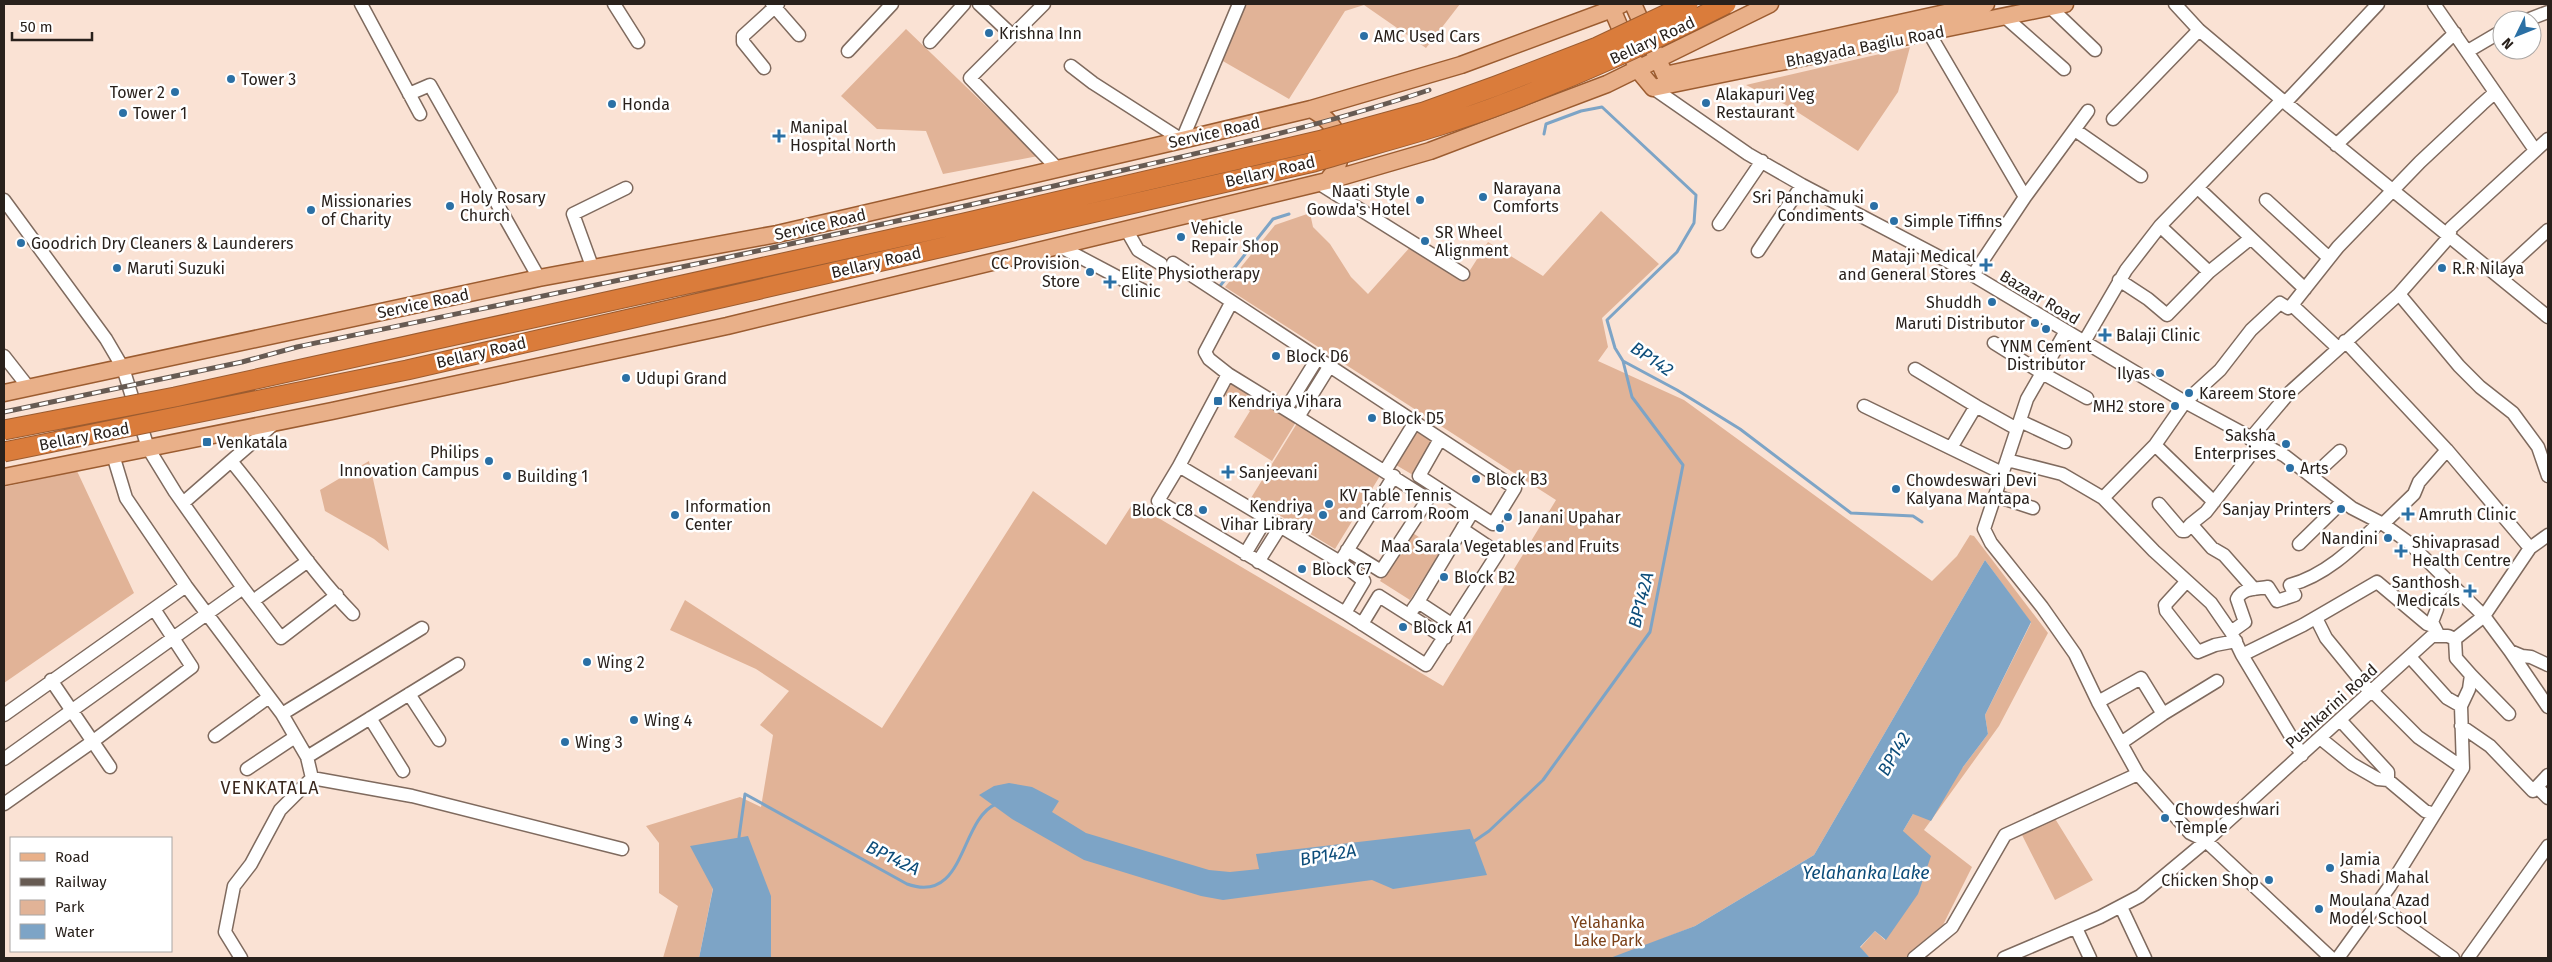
<svg xmlns="http://www.w3.org/2000/svg" width="2552" height="962" font-family="'Fira Sans',sans-serif">
<rect width="100%" height="100%" fill="#fae2d4"/>
<!-- green -->
<path fill="#e1b397" d="M1245,4H1460L1426,48L1364,5L1345,11L1289,99L1221,60Z
M906,29L1038,156L943,174L926,131L877,129L841,96Z
M1910,47L1898,92L1858,151L1788,106L1746,85Z
M1601,211L1659,264L1602,318L1608,347L1598,361L1684,400L1932,581L1957,556L1970,535L1974,536L2048,633L1999,726L1924,830L1972,867L1943,925L1905,958H1870L1860,948L1875,931L1885,940L1903,831L1913,814L1963,767L1988,734L1985,715L2031,623L1985,560L1814,855L1695,926L1617,957L771,958V896L713,888L699,958H663L678,906L659,893V843L646,826L740,797L761,807L773,735L760,725L789,691L756,669L670,630L685,600L882,728L1033,491L1106,545L1133,503L1443,686L1556,500L1225,287L1275,225L1310,213L1313,227L1330,244L1351,277L1368,294L1412,245L1465,278L1488,242L1543,276Z
M1232,383L1296,422L1272,461L1234,437L1250,411L1225,395Z
M1299,420L1383,471L1335,549L1251,498Z
M1416,430L1433,440L1413,475L1396,465Z
M369,461L389,551L374,539L325,511L320,490Z
M77,471L134,593L4,683V487Z
M1411,532L1441,551L1410,600L1380,581Z
M2054,817L2093,880L2055,900L2022,835Z"/>
<!-- water -->
<path fill="#7da4c6" d="M1985,560L2031,622L1985,715L1988,734L1963,767L1931,821L1913,814L1903,831L1931,856L1918,894L1886,940L1875,931L1860,947L1870,958H1610L1695,926L1814,855Z
M1009,783L1032,787L1059,801L1052,812L1086,833L1209,870L1230,872L1259,869L1256,854L1470,829L1487,875L1393,889L1372,880L1223,900L1201,896L1084,860L1012,819L979,795L994,786Z
M748,836L771,896V958H699L713,889L690,846Z"/>
<g fill="none" stroke-linecap="round" stroke-linejoin="round">
<!-- stream -->
<path stroke="#7da4c6" stroke-width="3" d="M1544,134L1546,124L1581,111L1602,107L1696,195L1694,223L1677,252L1607,320L1615,348L1623,361L1677,390L1740,429L1851,513L1913,516L1922,522
M1220,286L1273,219L1289,214
M739,837L745,794L907,884C966,905 959,820 996,804
M1473,842L1489,831L1543,780L1650,632L1683,465L1632,397L1623,361"/>
<defs>
<path id="minor" d="M361,4L420,114
M614,4L638,42
M772,4L799,35
M979,4L1012,35
M1044,4L970,78L1057,168
M2175,4L2199,30L2282,100L2548,317
M2434,4L2535,150
M2050,7L2095,50
M2005,17L2064,69
M2527,20L2548,12
M1929,33L2025,197L1973,275
M930,42L964,4
M848,51L892,4
M2468,51L2502,31
M1071,66L1093,83L1182,140L1239,4
M764,68L743,42V36L778,4
M1653,88L1748,154L1802,185L1966,271L2185,402L2285,456L2352,508L2383,524L2408,542L2484,616L2510,651L2522,656L2531,657L2548,665
M409,94L430,85L539,278
M2285,103L2378,4
M2113,119L2199,30
M2075,130L2141,176
M2336,145L2455,33
M1318,183L1463,274
M2198,188L2305,289
M2025,197L2088,111
M4,200L106,339L123,368L148,448L175,492L243,588L4,759
M2266,200L2329,258
M1719,224L1762,161
M2160,226L2209,272L2251,238
M1126,229L1138,250L1161,264
M1057,245L1144,291
M1758,251L1802,185
M1173,263L1515,488L1493,524L1419,476L1440,439
M593,269L573,214L626,188
M2498,276L2548,230
M2119,280L2148,299L2167,315L2209,272
M2399,294L2459,366L2480,387L2513,413L2538,447L2548,476
M2292,305L2338,348
M2066,331L2027,399L1984,529L1991,543L2042,607L2075,654L2098,702L2138,774L2190,833L2206,841L2331,958
M2345,341L2447,450
M2084,342L2126,270L2160,226L2282,100
M1994,343L2042,373L2087,398
M4,356L29,388
M1329,367L1298,417L1428,499L1381,571L1347,550
M1915,369L1976,406
M1228,374L1298,417
M1864,406L2002,473
M1286,409L1317,359
M2020,421L2065,442
M2250,439L2289,393L2399,294L2449,237L2451,228L2548,139
M2155,445L2214,502
M1951,448L1976,406L2017,429
M113,455L126,498L186,586L282,714L307,757L312,778L280,810L251,864L234,886L225,932L241,958
M2007,460L2062,474L2103,498L2154,551L2211,603L2231,632
M231,461L275,423
M1179,466L1228,374L1209,359L1205,352L1231,303
M1385,471L1415,422
M1394,476L1340,562L1179,466L1158,501L1345,613L1426,665L1498,553L1462,529L1473,511
M2312,477L2340,451
M1996,496L2033,508
M2103,498L2155,445L2185,402L2220,370L2251,330L2280,303L2288,308L2292,305L2338,247L2420,162L2482,104L2491,96H2497
M183,503L231,461C273,511 308,568 353,614
M2159,504L2182,531H2185L2191,524
M2383,524L2414,494L2419,482L2447,450L2530,548
M2299,544L2343,501
M1245,554L1266,519
M1258,562L1280,527
M1340,562L1364,581L1345,613
M2186,582L2165,605L2166,611L2198,652L2215,645L2236,641
M243,588L281,638L337,595
M2254,589L2224,555L2212,548L2191,524L2206,512L2260,443
M2436,594L2450,581
M253,601L308,561
M1418,602L1462,529
M1413,609L1418,602L1453,625
M2316,618L2326,638L2370,692
M1362,624L1379,596L1445,638
M2437,632L2432,622L2437,609
M2510,651L2548,707
M2242,655L2231,632L2245,622L2237,599C2243,587 2257,589 2268,587L2277,601L2295,595L2290,585C2326,575 2352,549 2379,523
M2410,657L2447,698L2461,706
M2471,675L2509,714
M51,680L110,767
M2372,691L2418,737L2463,768
M409,694L439,740
M2098,702L2141,678L2163,714
M282,714L422,628
M4,715L186,586
M370,718L403,771
M2340,720L2388,772V780
M2461,726L2490,746L2533,791L2548,775
M215,736L269,697
M2320,738L2352,764L2378,779L2388,780L2425,811L2434,814
M2121,743L2163,714L2217,681
M2302,755L2242,655L2303,625L2377,582L2427,624L2433,626
M307,757L458,664
M247,769L295,737
M312,778L412,796L622,849
M2537,787L2548,798
M4,804L92,742L192,667L154,609
M2377,904L2453,958
M2121,907L2145,958
M2076,928L2090,958
M1914,958L1952,927L2005,835L2138,774
M2004,958L2100,917L2140,896L2206,841L2432,636H2448L2455,639L2484,616L2530,548L2548,535
M2338,958L2390,886L2463,768L2461,706L2469,689L2471,675L2456,658L2455,639
M2468,958L2548,846"/>
<path id="major" d="M1607,4L1612,9L1638,70L1653,88L2065,4
M1633,4L1665,75L1986,4
M1311,109C1341,125 1351,154 1327,181
M4,393L539,278L777,234L1182,140L1311,109L1461,65L1612,9L1622,4
M4,477L332,411L727,326L1327,181L1430,151L1607,84L1770,4"/>
</defs>
<!-- minor casing -->
<use href="#minor" stroke="#7f6a5e" stroke-width="15"/>
<!-- major casing -->
<use href="#major" stroke="#9c5c30" stroke-width="19"/>
<!-- minor -->
<use href="#minor" stroke="#fff" stroke-width="12"/>
<!-- major -->
<use href="#major" stroke="#e9b089" stroke-width="16"/>
<defs>
<path id="rail" d="M4,412L242,362L297,347C546,295 796,245 1045,188C1174,158 1304,132 1429,90"/>
</defs>
<!-- rail casing -->
<use href="#rail" stroke="#675b53" stroke-width="5"/>
<!-- rail -->
<use href="#rail" stroke="#fff" stroke-width="3" stroke-dasharray="9" stroke-linecap="butt"/>
<defs>
<path id="highway-bridge" d="M4,430L175,397L964,223L1322,140L1424,112L1496,86L1597,47L1688,4
M4,452L407,370L1314,162C1377,143 1443,127 1505,103C1581,74 1654,41 1726,4"/>
</defs>
<!-- highway-bridge casing -->
<use href="#highway-bridge" stroke="#9c5c30" stroke-width="21" stroke-linecap="butt"/>
<!-- highway-bridge -->
<use href="#highway-bridge" stroke="#da7c3b" stroke-width="19"/>
</g>
<!-- markers -->
<g fill="#2b70a5" stroke="#fff" stroke-width="2">
<circle cx="989" cy="33" r="5"/>
<circle cx="1364" cy="36" r="5"/>
<circle cx="231" cy="79" r="5"/>
<circle cx="175" cy="92" r="5"/>
<circle cx="1706" cy="103" r="5"/>
<circle cx="612" cy="104" r="5"/>
<circle cx="123" cy="113" r="5"/>
<path d="M776.5 128.5h5v5h5v5h-5v5h-5v-5h-5v-5h5z"/>
<circle cx="1483" cy="197" r="5"/>
<circle cx="1420" cy="200" r="5"/>
<circle cx="450" cy="206" r="5"/>
<circle cx="1874" cy="206" r="5"/>
<circle cx="311" cy="210" r="5"/>
<circle cx="1894" cy="221" r="5"/>
<circle cx="1181" cy="237" r="5"/>
<circle cx="1425" cy="241" r="5"/>
<circle cx="21" cy="243" r="5"/>
<path d="M1983.5 257.5h5v5h5v5h-5v5h-5v-5h-5v-5h5z"/>
<circle cx="117" cy="268" r="5"/>
<circle cx="2442" cy="268" r="5"/>
<circle cx="1090" cy="272" r="5"/>
<path d="M1107.5 274.5h5v5h5v5h-5v5h-5v-5h-5v-5h5z"/>
<circle cx="1992" cy="302" r="5"/>
<circle cx="2035" cy="323" r="5"/>
<circle cx="2046" cy="329" r="5"/>
<path d="M2102.5 327.5h5v5h5v5h-5v5h-5v-5h-5v-5h5z"/>
<circle cx="1276" cy="356" r="5"/>
<circle cx="2160" cy="373" r="5"/>
<circle cx="626" cy="378" r="5"/>
<circle cx="2189" cy="393" r="5"/>
<rect x="1213" y="396" width="10" height="10" rx="2.5"/>
<circle cx="2175" cy="406" r="5"/>
<circle cx="1372" cy="418" r="5"/>
<rect x="202" y="437" width="10" height="10" rx="2.5"/>
<circle cx="2286" cy="444" r="5"/>
<circle cx="489" cy="461" r="5"/>
<circle cx="2290" cy="468" r="5"/>
<path d="M1225.5 464.5h5v5h5v5h-5v5h-5v-5h-5v-5h5z"/>
<circle cx="507" cy="476" r="5"/>
<circle cx="1476" cy="479" r="5"/>
<circle cx="1896" cy="489" r="5"/>
<circle cx="1329" cy="504" r="5"/>
<circle cx="2341" cy="509" r="5"/>
<circle cx="1203" cy="510" r="5"/>
<path d="M2405.5 506.5h5v5h5v5h-5v5h-5v-5h-5v-5h5z"/>
<circle cx="675" cy="515" r="5"/>
<circle cx="1323" cy="515" r="5"/>
<circle cx="1508" cy="517" r="5"/>
<circle cx="1500" cy="528" r="5"/>
<circle cx="2388" cy="538" r="5"/>
<path d="M2398.5 543.5h5v5h5v5h-5v5h-5v-5h-5v-5h5z"/>
<circle cx="1302" cy="569" r="5"/>
<circle cx="1444" cy="577" r="5"/>
<path d="M2467.5 583.5h5v5h5v5h-5v5h-5v-5h-5v-5h5z"/>
<circle cx="1403" cy="627" r="5"/>
<circle cx="587" cy="662" r="5"/>
<circle cx="634" cy="720" r="5"/>
<circle cx="565" cy="742" r="5"/>
<circle cx="2165" cy="818" r="5"/>
<circle cx="2330" cy="868" r="5"/>
<circle cx="2269" cy="880" r="5"/>
<circle cx="2319" cy="909" r="5"/>
</g>
<g text-anchor="middle" stroke-width="5" stroke-linejoin="round" paint-order="stroke">
<!-- poi labels -->
<g font-size="16" fill="#29211c" stroke="#fff" text-anchor="start">
<text x="999" y="39">Krishna Inn</text>
<text x="1374" y="42">AMC Used Cars</text>
<text x="241" y="85">Tower 3</text>
<text x="165" y="98" text-anchor="end">Tower 2</text>
<text x="1716" y="100">Alakapuri Veg<tspan x="1716" dy="18">Restaurant</tspan></text>
<text x="622" y="110">Honda</text>
<text x="133" y="119">Tower 1</text>
<text x="790" y="133">Manipal<tspan x="790" dy="18">Hospital North</tspan></text>
<text x="1493" y="194">Narayana<tspan x="1493" dy="18">Comforts</tspan></text>
<text x="1410" y="197" text-anchor="end">Naati Style<tspan x="1410" dy="18">Gowda's Hotel</tspan></text>
<text x="460" y="203">Holy Rosary<tspan x="460" dy="18">Church</tspan></text>
<text x="1864" y="203" text-anchor="end">Sri Panchamuki<tspan x="1864" dy="18">Condiments</tspan></text>
<text x="321" y="207">Missionaries<tspan x="321" dy="18">of Charity</tspan></text>
<text x="1904" y="227">Simple Tiffins</text>
<text x="1191" y="234">Vehicle<tspan x="1191" dy="18">Repair Shop</tspan></text>
<text x="1435" y="238">SR Wheel<tspan x="1435" dy="18">Alignment</tspan></text>
<text x="31" y="249">Goodrich Dry Cleaners &amp; Launderers</text>
<text x="1976" y="262" text-anchor="end">Mataji Medical<tspan x="1976" dy="18">and General Stores</tspan></text>
<text x="1080" y="269" text-anchor="end">CC Provision<tspan x="1080" dy="18">Store</tspan></text>
<text x="127" y="274">Maruti Suzuki</text>
<text x="2452" y="274">R.R Nilaya</text>
<text x="1121" y="279">Elite Physiotherapy<tspan x="1121" dy="18">Clinic</tspan></text>
<text x="1982" y="308" text-anchor="end">Shuddh</text>
<text x="2025" y="329" text-anchor="end">Maruti Distributor</text>
<text x="2116" y="341">Balaji Clinic</text>
<text x="2046" y="352" text-anchor="middle">YNM Cement<tspan x="2046" dy="18">Distributor</tspan></text>
<text x="1286" y="362">Block D6</text>
<text x="2150" y="379" text-anchor="end">Ilyas</text>
<text x="636" y="384">Udupi Grand</text>
<text x="2199" y="399">Kareem Store</text>
<text x="1228" y="407">Kendriya Vihara</text>
<text x="2165" y="412" text-anchor="end">MH2 store</text>
<text x="1382" y="424">Block D5</text>
<text x="2276" y="441" text-anchor="end">Saksha<tspan x="2276" dy="18">Enterprises</tspan></text>
<text x="217" y="448">Venkatala</text>
<text x="479" y="458" text-anchor="end">Philips<tspan x="479" dy="18">Innovation Campus</tspan></text>
<text x="2300" y="474">Arts</text>
<text x="1239" y="478">Sanjeevani</text>
<text x="517" y="482">Building 1</text>
<text x="1486" y="485">Block B3</text>
<text x="1906" y="486">Chowdeswari Devi<tspan x="1906" dy="18">Kalyana Mantapa</tspan></text>
<text x="1339" y="501">KV Table Tennis<tspan x="1339" dy="18">and Carrom Room</tspan></text>
<text x="685" y="512">Information<tspan x="685" dy="18">Center</tspan></text>
<text x="1313" y="512" text-anchor="end">Kendriya<tspan x="1313" dy="18">Vihar Library</tspan></text>
<text x="2331" y="515" text-anchor="end">Sanjay Printers</text>
<text x="1193" y="516" text-anchor="end">Block C8</text>
<text x="2419" y="520">Amruth Clinic</text>
<text x="1518" y="523">Janani Upahar</text>
<text x="2378" y="544" text-anchor="end">Nandini</text>
<text x="2412" y="548">Shivaprasad<tspan x="2412" dy="18">Health Centre</tspan></text>
<text x="1500" y="552" text-anchor="middle">Maa Sarala Vegetables and Fruits</text>
<text x="1312" y="575">Block C7</text>
<text x="1454" y="583">Block B2</text>
<text x="2460" y="588" text-anchor="end">Santhosh<tspan x="2460" dy="18">Medicals</tspan></text>
<text x="1413" y="633">Block A1</text>
<text x="597" y="668">Wing 2</text>
<text x="644" y="726">Wing 4</text>
<text x="575" y="748">Wing 3</text>
<text x="2175" y="815">Chowdeshwari<tspan x="2175" dy="18">Temple</tspan></text>
<text x="2340" y="865">Jamia<tspan x="2340" dy="18">Shadi Mahal</tspan></text>
<text x="2259" y="886" text-anchor="end">Chicken Shop</text>
<text x="2329" y="906">Moulana Azad<tspan x="2329" dy="18">Model School</tspan></text>
</g>
<!-- street labels -->
<g font-size="16" fill="#29211c" stroke="#fff">
<text transform="translate(1652 40) rotate(-25)" y="6">Bellary Road</text>
<text transform="translate(1865 46) rotate(-11)" y="6">Bhagyada Bagilu Road</text>
<text transform="translate(1214 132) rotate(-13)" y="6">Service Road</text>
<text transform="translate(1270 171) rotate(-13)" y="6">Bellary Road</text>
<text transform="translate(820 224) rotate(-13)" y="6">Service Road</text>
<text transform="translate(876 262) rotate(-13)" y="6">Bellary Road</text>
<text transform="translate(2040 297) rotate(31)" y="6">Bazaar Road</text>
<text transform="translate(423 303) rotate(-12)" y="6">Service Road</text>
<text transform="translate(481 352) rotate(-13)" y="6">Bellary Road</text>
<text transform="translate(84 436) rotate(-11)" y="6">Bellary Road</text>
<text transform="translate(2331 706) rotate(-42)" y="6">Pushkarini Road</text>
</g>
<!-- park labels -->
<g font-size="16" fill="#7b4119" stroke="#fff">
<text x="1608" y="928">Yelahanka<tspan x="1608" dy="18">Lake Park</tspan></text>
</g>
<!-- water labels -->
<g font-size="18" font-style="italic" fill="#0d4d7a" stroke="#fff">
<text transform="translate(1652 359) rotate(34)" y="6">BP142</text>
<text transform="translate(1641 600) rotate(-76)" y="6">BP142A</text>
<text transform="translate(1894 754) rotate(-60)" y="6">BP142</text>
<text transform="translate(1328 855) rotate(-10)" y="6">BP142A</text>
<text transform="translate(893 858) rotate(26)" y="6">BP142A</text>
<text x="1866" y="879">Yelahanka Lake</text>
</g>
<!-- neighbourhood labels -->
<g font-size="18" letter-spacing="1" fill="#3a281e" stroke="#fff">
<text x="270" y="794">VENKATALA</text>
</g>
</g>
<!-- border -->
<rect width="2552" height="962" fill="none" stroke="#29211c" stroke-width="10"/>
<!-- legend -->
<rect x="10" y="837" width="162" height="115" fill="#ffffff" stroke="#a9a6a4"/>
<rect x="20" y="853" width="25" height="8" fill="#e9b089" stroke="#a9a6a4"/>
<text x="55" y="862" font-size="15" fill="#29211c">Road</text>
<rect x="20" y="878" width="25" height="8" fill="#675b53" stroke="#a9a6a4"/>
<text x="55" y="887" font-size="15" fill="#29211c">Railway</text>
<rect x="20" y="900" width="25" height="15" fill="#e1b397" stroke="#a9a6a4"/>
<text x="55" y="912" font-size="15" fill="#29211c">Park</text>
<rect x="20" y="924" width="25" height="15" fill="#7da4c6" stroke="#a9a6a4"/>
<text x="55" y="937" font-size="15" fill="#29211c">Water</text>
<!-- north arrow -->
<g transform="translate(2517 35) rotate(227)"><circle r="24" fill="#ffffff" stroke="#a9a6a4"/>
<path d="M0-4L9 19L0 12L-9 19Z" fill="#2b70a5"/>
<text y="-8" font-size="14" font-weight="bold" text-anchor="middle" fill="#29211c">N</text>
</g>
<!-- scale -->
<path d="M12 32v8h80v-8" fill="none" stroke="#29211c" stroke-width="2.5"/>
<text x="20" y="32" font-size="15" fill="#29211c" stroke="#ffffff" stroke-width="4" paint-order="stroke">50 m</text>
</svg>
